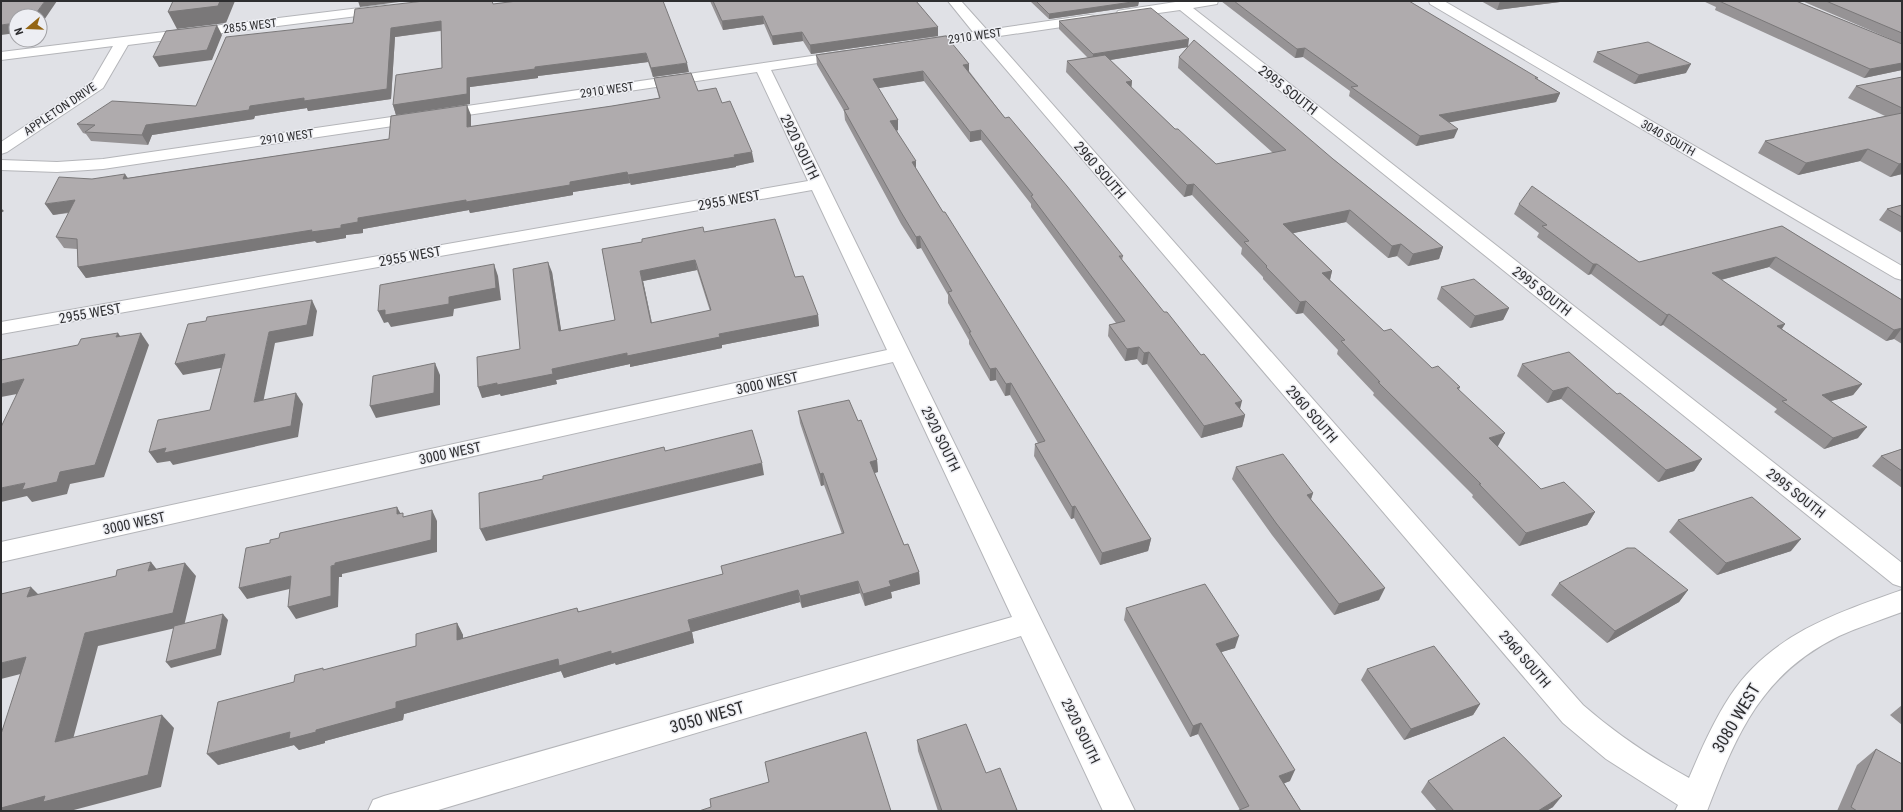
<svg xmlns="http://www.w3.org/2000/svg" width="1903" height="812" font-family="'Roboto Condensed',sans-serif">
<rect width="100%" height="100%" fill="#e0e1e6"/>
<g fill="none" stroke-linecap="round" stroke-linejoin="round">
<defs>
<path id="minor" d="M948,1H961L987,30L1089,15L1094,16L1096,19L1094,22L1089,23L993,37L1583,705C1616,734 1651,757 1689,778C1701,750 1713,722 1730,696C1770,635 1836,613 1902,590V612C1881,620 1859,627 1839,636C1761,674 1736,735 1707,811H1675L1678,805L1606,759L1563,723L980,39L919,48L914,47L912,44L914,41L973,32Z
M1182,1H1218L1217,4L1193,8L1902,563V587L1893,584L1180,10L1123,18L1118,17L1116,14L1118,11L1123,10Z
M1429,1H1444L1902,266V280L1895,278L1430,4Z
M384,5L389,6L391,9L389,12L128,45L103,88L7,152L1,154V142L92,82L113,46L1,60V52Z
M846,51L851,52L853,55L851,58L771,70L1135,811H1103L1021,636L435,811H368L373,800L384,796L1012,617L893,362L1,562V542L887,350L812,190L1,334V322L808,181L757,72L103,169L57,172L1,170V160L57,162L103,159Z"/>
</defs>
<!-- minor casing -->
<use href="#minor" stroke="#b4b5b9" stroke-width="2"/>
<!-- minor -->
<use href="#minor" fill="#fff" fill-rule="evenodd"/>
</g>
<!-- wall -->
<path fill="#969395" fill-rule="evenodd" d="M517,1L689,72L653,77L648,62L538,76V78L470,87V104L396,115L393,105L442,68L441,31L395,37L391,99L308,111L307,108L255,116L254,119L152,135L148,145L91,141L86,134L83,133L77,124L196,106L353,23Z
M710,1H916L938,36L811,54L803,41L773,45L764,24L723,30Z
M1030,1H1139L1138,6L1049,19Z
M1221,1H1409L1560,93L1556,102L1449,122L1454,138L1416,146L1349,96L1350,91L1303,57L1295,58Z
M1481,1H1560V2L1497,10Z
M1703,1H1796L1902,44V70L1864,78L1715,10L1716,7Z
M1802,1H1902V44Z
M1059,21L1188,47L1110,60L1132,81L1131,87L1175,129L1216,164L1273,153L1178,68L1179,57L1333,159L1443,247L1439,259L1408,266L1397,256L1388,258L1346,222L1293,233L1332,271L1330,280L1384,331L1432,368L1460,387L1459,390L1498,446H1497L1541,489L1595,512L1587,525L1519,546L1472,497L1473,495L1373,395L1374,393L1337,354L1338,350L1303,313L1296,314L1263,279V277L1241,254L1242,248L1192,195L1184,197L1066,72L1067,61L1088,58L1059,29Z
M1597,52L1686,73L1634,84L1593,62Z
M816,55L969,71L1005,118L1123,256L1122,260L1245,415L1242,427L1201,438L1147,364L1142,365L1137,359L1125,361L1108,336L1109,325L1116,323L1031,207V204L981,140L970,142L924,81L878,88L898,120V130L897,131L916,169L943,212L1151,539L1148,551L1100,565L1074,518L1071,519L1034,456L1035,444L1038,443L1010,395L1005,396L996,380L990,381L969,344V340L948,303V295L921,248L917,249L901,224L845,120L844,111L817,65Z
M1902,77V174L1890,177L1860,161L1798,175L1758,153L1765,141L1885,116L1848,98L1856,86Z
M654,78L698,91L722,103L754,162L736,166V167L631,185L630,183L573,192V195L470,213L469,210L363,229V233L346,235V238L317,243L315,241L86,278L78,267L77,249L64,248L56,237L69,213L53,215L92,179L128,178L389,139L471,115V127L612,106L659,98Z
M1519,204L1639,262L1782,226L1902,300V344L1894,339L1886,341L1769,267L1721,280L1785,324L1782,329L1862,384L1853,395L1831,401L1858,438L1824,449L1774,412L1777,409L1663,325L1660,326L1591,274L1588,275L1537,237L1539,233L1514,214Z
M1902,205V233L1879,220L1887,209Z
M704,232L795,277L818,315L819,326L722,345V348L630,367V364L556,380L557,384L501,396L500,394L482,398L520,349L552,272L561,331L615,320L602,249ZM697,270L710,311L652,323L643,281Z
M1441,287L1509,308L1503,320L1470,328L1437,299Z
M1522,364L1617,394L1702,459L1694,471L1658,482L1561,399L1547,403L1517,376Z
M798,411L858,421L877,460L878,472L874,473L904,545L919,572L920,584L891,592L892,598L865,606L860,593L802,608L800,602L692,632L694,643L616,665L615,663L564,678L561,671L404,714L403,720L325,741V743L299,750L294,745L218,765L325,670L416,646L457,623L463,635V638L577,608L579,612L723,574L842,534L824,485L821,486L800,423Z
M1902,449V488L1872,466L1881,456Z
M1236,467L1313,493L1311,499L1379,600L1334,615L1272,535L1232,479Z
M1678,520L1791,551L1717,575L1669,532Z
M1559,583L1688,590L1679,602L1607,643L1551,595Z
M1126,608L1235,648L1221,652L1290,781L1284,783L1301,811L1240,810L1198,734L1190,737L1124,620Z
M1367,669L1480,704L1473,715L1404,740L1361,680Z
M1902,705V725L1890,715Z
M917,740L986,773L1017,811H938L918,751Z
M1876,749L1902,811H1837L1857,765Z
M1428,781L1553,807L1546,811H1437L1421,792Z"/>
<!-- shaded-wall -->
<path fill="#7a7879" d="M45,1H57L40,26V16H34Z
M220,1H235L226,23L177,29L168,12Z
M358,1H407L360,7Z
M1139,1L1138,6L1049,19V14Z
M1500,1H1560V2L1497,10Z
M763,16L764,24L723,30L722,21Z
M441,21L444,30L395,37L391,99L308,111L307,108L255,116L254,119L152,135L148,145L142,135L146,125L250,106L391,28Z
M16,23V33L1,35V25Z
M217,25L222,35L212,60L159,67L153,57Z
M938,27V36L811,54L810,45Z
M802,32L803,41L773,45L772,36Z
M1189,39L1188,47L1092,63L1093,54Z
M1305,48L1303,57L1295,58L1297,49Z
M646,53L648,62L538,76V78L470,87V104L396,115L393,105L467,78L535,67Z
M687,63L689,72L653,77L651,68Z
M1902,63V70L1864,78L1870,69Z
M969,64V74L963,65Z
M1691,64L1686,73L1634,84L1639,75Z
M923,71L924,81L873,89V79Z
M1132,81L1131,92L1126,82Z
M1560,93L1556,102L1436,125L1439,115Z
M467,105L471,115V137L467,127Z
M898,120V130L891,132L890,121Z
M1458,129L1454,138L1416,146L1420,136Z
M981,130V140L970,142V132Z
M1868,149L1860,161L1798,175L1806,163Z
M752,152L754,162L736,166V167L631,185L628,175Z
M916,161V172L912,162Z
M1902,163V174L1890,177L1899,164Z
M627,172L630,183L573,192V195L470,213L469,210L363,229V233L346,235V238L317,243L315,241L86,278L78,267L341,225L358,218Z
M125,174L132,184L123,179Z
M1194,184L1192,195L1184,197L1187,185Z
M75,200L82,210L53,215L45,204Z
M1,208L4,211L1,213Z
M1350,210L1346,222L1280,236L1283,224Z
M920,236L921,248L917,249L916,237Z
M1401,244L1397,256L1388,258L1392,246Z
M1443,247L1439,259L1408,266L1413,254Z
M1776,257L1769,267L1705,284L1712,273Z
M695,260L697,270L643,281L654,333L640,271Z
M548,262L552,272L563,342L559,331Z
M494,264L498,276L501,300L454,309L453,316L391,327L388,322L384,323L378,311L449,297Z
M1593,264H1597L1591,274L1588,275Z
M1332,271L1329,283L1322,273Z
M312,300L317,311L313,336L275,343L261,413L254,402L269,332Z
M1306,301L1303,313L1296,314L1300,302Z
M1509,308L1503,320L1470,328L1475,316Z
M1669,314L1663,325L1660,326L1667,315Z
M818,315L819,326L722,345V348L630,367V364L556,380L557,384L501,396L500,394L482,398L478,387L497,383L552,369L719,334Z
M1785,324L1778,334L1777,326Z
M1902,328L1894,339L1886,341L1894,330Z
M118,333L126,345L116,337Z
M141,333L149,345L104,477L70,484L67,494L32,502L27,496L1,502V488L25,483L60,472Z
M1139,347L1137,359L1125,361L1127,349Z
M1149,352L1147,364L1142,365L1144,353Z
M225,354L231,366L183,375L175,364Z
M435,363L440,375V405L376,418L370,406Z
M996,368V380L990,381V369Z
M24,379L33,391L1,397V384Z
M1011,383L1010,395L1005,396L1006,384Z
M1862,384L1853,395L1813,406L1822,395Z
M1568,387L1561,399L1547,403L1553,391Z
M296,393L303,404L298,437L173,465L170,461L157,463L149,452Z
M1242,401L1239,413L1235,403Z
M1245,415L1242,427L1201,438L1204,426Z
M1867,427L1858,438L1824,449L1833,438Z
M1505,433L1498,446L1483,450L1489,438Z
M1702,459L1694,471L1658,482L1666,470Z
M877,460L878,472L871,474L870,462Z
M762,463L764,475L486,541L480,529Z
M823,473L824,485L821,486L820,474Z
M1313,493L1309,505L1307,495Z
M1075,506L1074,518L1071,519L1072,507Z
M397,507L403,518L397,514Z
M432,510L437,521V552L342,574V577H339L338,607L296,619L288,607L335,563Z
M1595,512L1587,525L1519,546L1526,533Z
M1151,539L1148,551L1100,565L1102,553Z
M1801,539L1791,551L1717,575L1726,563Z
M151,562L162,576L148,571Z
M185,563L196,576L184,626L98,646L69,754L55,742L85,633Z
M919,572L920,584L891,592L892,598L865,606L863,594L889,581Z
M291,576L298,587L247,599L239,588Z
M858,581L860,593L802,608L800,596Z
M31,587L44,600L27,597Z
M1385,588L1379,600L1334,615L1339,604Z
M798,590L800,602L692,632L694,643L616,665L615,663L564,678L561,671L404,714L403,720L325,741V743L299,750L294,745L218,765L207,754L290,732L316,730L396,702Z
M1688,590L1679,602L1607,643L1615,631Z
M223,614L228,620L221,655L171,668L166,662Z
M457,623L463,635V652L457,640Z
M1239,636L1235,648L1212,655L1216,644Z
M26,657L40,669L1,679V663Z
M1480,704L1473,715L1404,740L1411,729Z
M162,715L174,728L161,787L70,811H54L53,810L50,811H1V808Z
M1201,723L1198,734L1190,737L1193,726Z
M1295,770L1290,781L1275,787L1279,776Z
M1562,796L1553,807L1546,811H1538Z"/>
<!-- building -->
<path fill="#afabad" stroke="#7a7879" fill-rule="evenodd" d="M1,1H45L34,16H16V23L1,25Z
M173,1H220L218,6L168,12Z
M424,1H492L493,4L517,1H663L687,63L651,68L646,53L535,67V69L467,78V94L393,105L396,75L442,68L441,21L391,28L387,89L304,101V98L250,106L249,110L146,125L142,135L85,132L95,125L77,124L112,101L196,106L226,37L353,23L355,9Z
M713,1H916L938,27L810,45L802,32L772,36L763,16L722,21Z
M1036,1H1139L1049,14Z
M1234,1H1409L1538,78H1535L1560,93L1439,115L1458,129L1420,136L1351,87L1358,86L1305,48L1297,49Z
M1719,1H1796L1902,44V63L1870,69Z
M1826,1H1902V33Z
M1151,8L1189,39L1093,54L1059,21Z
M217,25L207,50L153,57L166,31Z
M946,36L969,64L963,65L1005,118L1009,117L1067,186L1123,256H1119L1164,312H1167L1201,355L1204,354L1242,401L1235,403L1245,415L1204,426L1149,352L1144,353L1139,347L1127,349L1109,325L1125,321L1031,196L1033,195L981,130L970,132L923,71L873,79L898,120L890,121L916,161L912,162L943,212H945L1151,539L1102,553L1075,506L1072,507L1035,444L1045,441L1011,383L1006,384L996,368L990,369L969,332H971L948,292L952,291L920,236L916,237L901,212L844,110L849,109L816,55Z
M1194,40L1333,159L1443,247L1413,254L1401,244L1392,246L1350,210L1283,224L1332,271L1322,273L1384,331L1391,329L1432,368L1438,366L1460,387L1457,388L1505,433L1489,438L1541,489L1564,482L1595,512L1526,533L1479,484H1481L1378,382H1380L1341,341L1345,340L1306,301L1300,302L1266,267L1267,266L1244,242L1249,241L1194,184L1187,185L1067,61L1105,55L1132,81L1126,82L1175,129H1178L1216,164L1286,150L1179,57Z
M1648,42L1691,64L1639,75L1597,52Z
M691,73L698,91L716,88L722,103L730,101L752,152L734,155L735,157L628,175L627,172L570,182V185L466,202V200L358,218V222L341,225V228L311,232L312,230L78,267L77,239L56,237L75,200L45,204L59,177L92,179L125,174L123,179L389,139L391,116L467,105V127L612,106L660,98L654,78Z
M1902,77V108L1856,86Z
M1902,113V163L1899,164L1868,149L1806,163L1765,141Z
M1532,186L1639,262L1782,226L1902,300V328L1894,330L1776,257L1712,273L1785,324L1777,326L1862,384L1822,395L1867,427L1833,438L1782,401L1787,400L1669,314L1667,315L1597,264H1593L1542,226L1547,225L1519,204Z
M1902,205V217L1887,209Z
M775,219L795,277L803,276L818,315L719,334L720,337L627,356V353L552,369L553,374L497,385V383L478,387L477,357L520,349L513,269L548,262L559,331L615,320L602,249L642,242V239L703,227L704,232ZM695,260L711,310L651,323L640,271Z
M494,264L496,288L449,297V304L385,315V310L378,311L380,285Z
M1474,279L1509,308L1475,316L1441,287Z
M312,300L307,325L269,332L254,402L296,393L291,426L164,453L166,448L149,452L158,420L210,410L225,354L175,364L188,324L206,321L207,317Z
M118,333L116,337L141,333L95,465L60,472L57,482L22,490L25,483L1,488V427L24,379L1,384V360L78,345L81,339Z
M1569,352L1617,394L1620,393L1702,459L1666,470L1568,387L1553,391L1522,364Z
M435,363L434,393L370,406L373,376Z
M849,400L858,421L861,420L877,460L870,462L904,545L908,544L919,572L889,581L891,586L863,594L858,581L800,596L798,590L688,620L691,631L611,654V651L559,666L558,659L396,702V708L316,730V732L289,739L290,732L207,754L218,702L294,682L295,675L323,668V670L416,646V634L457,623V640L577,608L578,612L723,574L721,566L844,533L823,473L820,474L798,411Z
M752,430L762,463L480,529L479,493L543,479V476L664,447L665,451Z
M1902,449V471L1881,456Z
M1283,454L1313,493L1307,495L1385,588L1339,604L1276,523L1236,467Z
M1752,497L1801,539L1726,563L1678,520Z
M397,507V514L403,513V517L432,510L431,540L335,563V565L331,566V596L288,607L291,576L239,588L246,548L270,543V540L279,538L280,533Z
M1627,548H1635L1688,590L1615,631L1559,583Z
M151,562L148,571L185,563L173,613L85,633L55,742L162,715L148,775L43,802L45,796L1,808V734L26,657L1,663V594L31,587L27,597L116,576L117,570Z
M1205,584L1239,636L1216,644L1295,770L1279,776L1301,811H1237L1249,806L1201,723L1193,726L1126,608Z
M223,614L216,649L166,662L174,626Z
M1434,646L1480,704L1411,729L1367,669Z
M966,724L986,773L1000,768L1017,810L1013,811H942L917,740Z
M866,732L891,811H699L711,807L710,799L769,782L765,762Z
M1504,737L1562,796L1538,811H1454L1428,781Z
M1876,749L1902,764V811H1857L1851,807Z"/>
<g text-anchor="middle" stroke-width="3" stroke-linejoin="round" paint-order="stroke">
<!-- far-street labels -->
<g font-size="12" fill="#2e2e30" stroke="#edeef3">
<text transform="translate(250 26) rotate(-7)" y="4">2855 WEST</text>
<text transform="translate(975 36) rotate(-8)" y="4">2910 WEST</text>
<text transform="translate(607 90) rotate(-8)" y="4">2910 WEST</text>
<text transform="translate(60 109) rotate(-34)" y="4">APPLETON DRIVE</text>
<text transform="translate(287 137) rotate(-8)" y="4">2910 WEST</text>
<text transform="translate(1668 138) rotate(30)" y="4">3040 SOUTH</text>
</g>
<!-- street labels -->
<g font-size="14" fill="#2e2e30" stroke="#edeef3">
<text transform="translate(1288 90) rotate(38)" y="5">2995 SOUTH</text>
<text transform="translate(800 147) rotate(64)" y="5">2920 SOUTH</text>
<text transform="translate(1100 170) rotate(49)" y="5">2960 SOUTH</text>
<text transform="translate(729 200) rotate(-10)" y="5">2955 WEST</text>
<text transform="translate(410 256) rotate(-10)" y="5">2955 WEST</text>
<text transform="translate(1542 291) rotate(38)" y="5">2995 SOUTH</text>
<text transform="translate(90 313) rotate(-10)" y="5">2955 WEST</text>
<text transform="translate(767 383) rotate(-12)" y="5">3000 WEST</text>
<text transform="translate(1312 414) rotate(49)" y="5">2960 SOUTH</text>
<text transform="translate(941 439) rotate(64)" y="5">2920 SOUTH</text>
<text transform="translate(450 453) rotate(-12)" y="5">3000 WEST</text>
<text transform="translate(1796 493) rotate(38)" y="5">2995 SOUTH</text>
<text transform="translate(134 523) rotate(-12)" y="5">3000 WEST</text>
<text transform="translate(1525 659) rotate(49)" y="5">2960 SOUTH</text>
<text transform="translate(1081 731) rotate(64)" y="5">2920 SOUTH</text>
</g>
<!-- near-street labels -->
<g font-size="17" fill="#2e2e30" stroke="#edeef3">
<text transform="translate(707 717) rotate(-16)" y="6">3050 WEST</text>
<text transform="translate(1736 718) rotate(-59)" y="6">3080 WEST</text>
</g>
</g>
<!-- border -->
<rect width="1903" height="812" fill="none" stroke="#2e2e30" stroke-width="4"/>
<!-- north arrow -->
<g transform="translate(28 28) rotate(251)"><circle r="19" fill="#edeef3" stroke="#a1a1a5"/>
<path d="M0-3L7 15L0 10L-7 15Z" fill="#946513"/>
<text y="-6" font-size="11" font-weight="bold" text-anchor="middle" fill="#2e2e30">N</text>
</g>
</svg>
